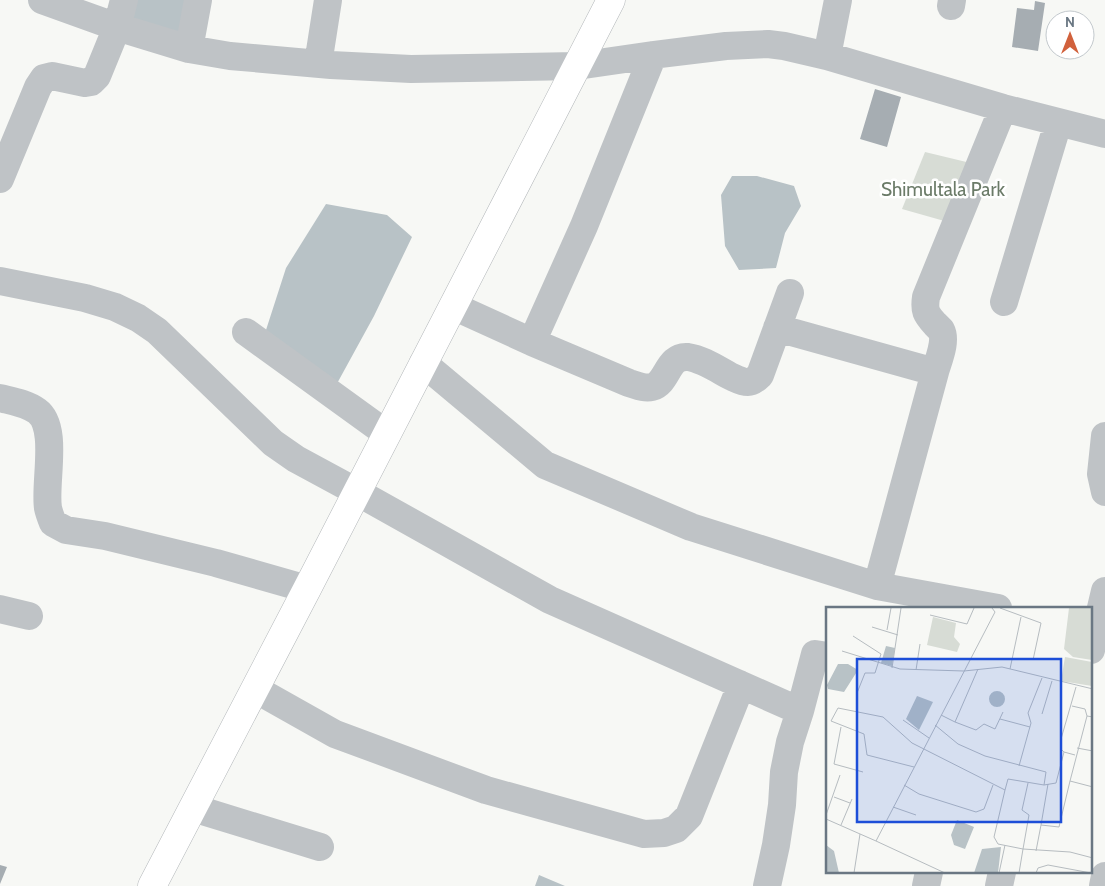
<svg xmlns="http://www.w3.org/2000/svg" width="1105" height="886" font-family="Cabin,sans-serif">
<rect width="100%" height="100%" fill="#f7f8f5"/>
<!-- green -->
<path fill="#d7dcd5" d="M925,152L983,166L962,226L902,209Z"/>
<!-- water -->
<path fill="#b8c2c6" d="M133,0H196L191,39L127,22Z
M732,176H757L794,186L801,206L785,233L776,268L739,270L725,246L721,195Z
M326,204L387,215L412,237L374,316L334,389L266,330L286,268Z
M539,875L565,886H535Z"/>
<!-- building -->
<path fill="#a6adb2" d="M1035,1L1045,3L1038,51L1012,47L1017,8L1034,10Z
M875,89L901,97L887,147L860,139Z
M0,865L7,867L0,884Z"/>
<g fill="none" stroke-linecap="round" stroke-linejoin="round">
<defs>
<path id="major" d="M152,886L307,589L611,0"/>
</defs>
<!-- major casing -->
<use href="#major" stroke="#b3b7ba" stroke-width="29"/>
<!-- minor -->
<path stroke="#bfc3c6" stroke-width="28" d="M42,0L117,27L189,49L230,56L331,65L411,69L577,66L653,55L726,46L768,44L784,46L827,56L1003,108L1105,134
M951,6L952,0
M189,49L198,0
M827,56L838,0
M318,64L328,0
M0,179L38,87L44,78L52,76L85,83L91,82L97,76L117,27L124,0
M0,281L85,298L115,307L138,318L157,331L273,443L296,459L357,492L550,600L800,711L790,742L784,772L782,805L776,845L767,886
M1004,302L1058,123
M453,306L532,342L584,226L653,55
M777,328L935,372
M246,332L387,434
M532,342L629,383C636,385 644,389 652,387C668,383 667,355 688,357C702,359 717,369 730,376C735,378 741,382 748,382C753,382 757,378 760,375L790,293
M423,363L545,465L691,527L877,586L998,608
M0,398C12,401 26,403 37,411C59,427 44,483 48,508C49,513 51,518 53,523L66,530L105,536L216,563L307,589
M1105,436L1101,474L1105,492
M877,586L935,372C938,361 947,341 941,330C939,328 937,326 935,324C926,314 924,311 926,297L1003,108
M0,609L29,616
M1091,650L1105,591
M255,689L335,734L486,790L644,834L664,833L676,829L689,816L738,693L739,684
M800,711L815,654L828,656
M193,808L320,847
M926,886L929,872
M999,886L1002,872
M1103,886L1105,876"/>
<!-- major -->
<use href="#major" stroke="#fff" stroke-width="28"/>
</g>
<g text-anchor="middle" stroke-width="5" stroke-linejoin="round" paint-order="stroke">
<!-- park labels -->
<g font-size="19" fill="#6b7b68" stroke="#fff">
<text x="943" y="196">Shimultala Park</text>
</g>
</g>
<!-- overview -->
<g transform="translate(826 607)">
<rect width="266" height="266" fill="#f7f8f5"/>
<path d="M243,1H266V53L247,50L238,42ZM107,10L130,16L128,30L134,37L131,45L101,38ZM239,50L266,55V79L235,74Z" fill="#d7dcd5"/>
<path d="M60,39L69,41L66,59L55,56ZM12,57H22L32,63L18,85L2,82L1,78ZM163 92a8 8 0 1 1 16 0a8 8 0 1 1-16 0ZM91,89L107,95L93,123L80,112ZM131,213L148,220L139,242L128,238L125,228ZM0,238L8,244L13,266H0ZM175,240L172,266H148L156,242Z" fill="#b8c2c6"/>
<path fill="none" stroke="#b6bcc0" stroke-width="1" d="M174,1L215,16L207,53M104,8L141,17L148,1M46,20L72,28M61,23L65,1M27,29L55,47L49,66H39L31,86M16,44L74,62L138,64L176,60L267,82M66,61L75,1M184,62L195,10M90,63L94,37M246,99L259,102L261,109L267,110M216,107L226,74M115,108L129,115L152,62M174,112L204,120M77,113L103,131M129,115L150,123L158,117L169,122L177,105M109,118L132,137L159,149L220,165L218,178M15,120L8,157L37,165M251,141L267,144M238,145L235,142V132L250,80M193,159L205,116L202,106L216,71M88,160L41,148L38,127L5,114L12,101L57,110L86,136L179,183L168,230L172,237L197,242L203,208L196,203L202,176M244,174L261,109M78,178L93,187L150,205L158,202L167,178M179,183L182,172L218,178L230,176L238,145L249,148M8,190L24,196M67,200L90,208M0,208L14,168M0,212L50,234M15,218L26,192M215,218L222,177M210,244L215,218L233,220L244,174L267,180M28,266L34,227M119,266L50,234L169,5L166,1M173,266L179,238M193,266L197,242L244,245L267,251M210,266L212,261L222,258L265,266"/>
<path fill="#1d4ed8" fill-opacity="0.15" stroke="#1d4ed8" stroke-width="2.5" d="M31,52H235V215H31Z"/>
<rect width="266" height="266" fill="none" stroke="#6a7783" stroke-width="2.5"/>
</g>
<!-- north arrow -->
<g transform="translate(1070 35)"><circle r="24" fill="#ffffff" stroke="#c3c9cd"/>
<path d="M0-4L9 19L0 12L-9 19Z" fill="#d1613c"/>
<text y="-8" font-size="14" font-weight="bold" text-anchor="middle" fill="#6a7783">N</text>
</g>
</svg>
